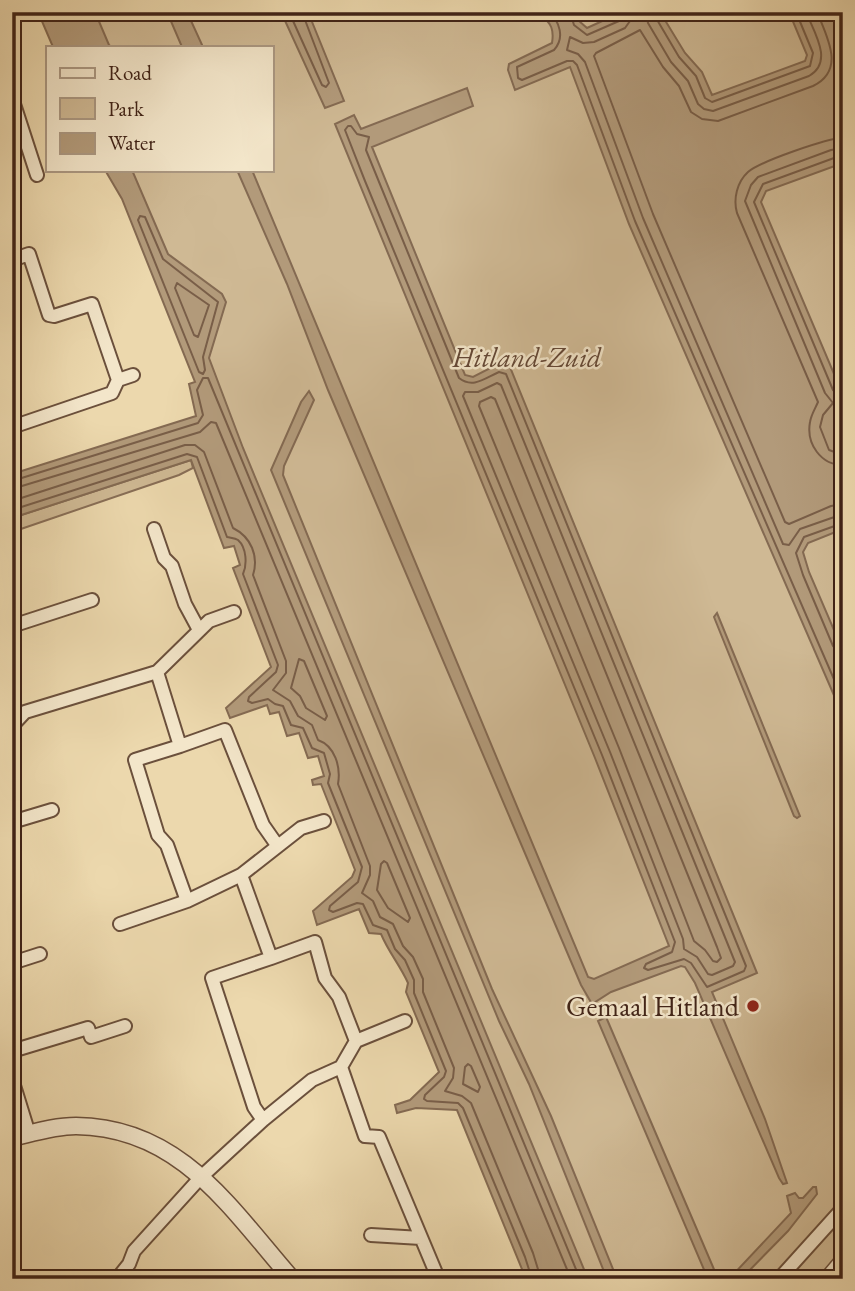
<svg xmlns="http://www.w3.org/2000/svg" width="855" height="1291" font-family="'EB Garamond',serif">
<rect width="100%" height="100%" fill="#ecd8ad"/>
<filter id="stains"><feTurbulence type="fractalNoise" baseFrequency=".00286" numOctaves="4"/><feColorMatrix values="0 0 0 0 .2 0 0 0 0 .09 0 0 0 0 .02 0 0 0 .5 -.17"/></filter>
<radialGradient id="worn" r=".72"><stop offset=".6" stop-color="#630" stop-opacity="0"/><stop offset="1" stop-color="#630" stop-opacity=".3"/></radialGradient>
<!-- green -->
<path fill="#cfb994" stroke="#886e56" stroke-width="2" d="M50,12H843V1255L818,1279H579L116,170H271V47H65Z
M191,460L193,468L179,475L12,532V518Z"/>
<!-- water -->
<path fill="#b29a7a" stroke="#846a52" stroke-width="2" d="M38,12H95L109,45L112,47H53Z
M167,12H187L203,47H182Z
M281,12H308L344,101L325,108Z
M539,12H576L579,21L587,28L622,12H660L685,53L702,72L712,95L805,61L807,55L789,12H843V163L766,191L761,202L843,395V420L836,423L835,428L843,446V529L808,543L803,552L809,572L843,651V716L629,224L570,67L515,90L508,70L509,64L552,43C554,31 552,22 540,16Z
M467,88L473,106L372,147L465,375L473,377L498,364L510,367L757,973L712,992L765,1119L787,1183L783,1184L779,1178L695,983L685,967L681,966L611,992L592,1004L581,985L328,390L287,284L237,170H252L588,977L594,979L669,946L595,758L335,124L354,115L361,129Z
M105,170H132L168,254L222,294L226,302L209,358L243,448L588,1279H526L457,1110L416,1108L397,1113L395,1105L410,1100L439,1072L406,992L408,983C400,965 389,953 381,934L369,933L359,909L317,925L313,911L352,877L355,870L321,784L313,785L312,780L324,776L318,756L308,758L299,733L287,736L279,712L270,714L267,705L230,718L226,708L271,667L233,568L240,565L234,546L224,548L191,460L12,518V474L196,416L189,384L195,382L122,199Z
M309,391L314,400L284,466L283,475L492,989L551,1116L617,1279H607L529,1084L499,1021L271,470L301,402Z
M717,613L800,816L797,818L794,816L714,617Z
M606,1017L713,1267L718,1279H708L598,1021Z
M813,1187H816L817,1194L788,1231L741,1279H729L791,1213L787,1196L795,1193L799,1198H803Z"/>
<g fill="none" stroke-linecap="round" stroke-linejoin="round">
<!-- shore -->
<path stroke="#795e48" stroke-width="2" d="M289,12L322,85L326,87L329,83L302,12
M548,12C560,21 565,38 554,50L517,67L518,78L522,80L567,61H573L577,65L635,221L843,700
M570,12L574,25L587,35L619,21L622,12
M631,12L630,21L625,28L594,42L583,43L570,37L567,50L578,54L585,62L643,218L783,544L789,545L800,529L843,514
M646,12L648,23L671,62L688,81L698,104L704,109L713,111L809,76C834,62 814,32 806,12
M655,12L656,18L679,57L696,76L705,98L712,102L810,66L813,53L796,12
M817,12C827,37 846,70 813,86L718,121L702,119L691,112L679,86L663,67L640,30L596,53L594,56L653,214L785,522L789,524L831,506L843,504
M348,126H351L357,134L369,137L366,150L459,378C473,389 485,378 499,372L506,374L746,966L744,971L707,987L691,963L684,959L648,970L644,968L646,964L672,952L675,942L602,755L365,181L345,130Z
M843,138C827,138 759,162 748,172C737,182 733,199 737,213L818,402C815,409 811,415 810,422C806,444 821,465 843,465
M843,148L831,150L758,177L751,185L745,201L825,393L833,403L823,415L820,427L829,450L843,455
M843,157L834,158L763,184L754,202L833,390L837,394L843,395
M140,216L145,217L163,259L218,302L203,357L205,370L203,374L199,372L138,220Z
M177,283L209,305L198,337L194,335L175,288Z
M497,383L501,385L735,962L733,966L712,975L708,974L697,957L684,949L683,939L610,752L463,396L465,392H478Z
M491,397L495,399L717,947L721,958L717,962L713,961L705,950L694,941L619,748L479,406L480,402Z
M12,481L198,423L203,415L197,390L203,378H208L580,1279
M12,489L200,432L211,422L216,423L571,1279
M12,501L185,445H195L204,452L233,528C251,537 259,556 253,575L286,661V673L273,690L290,701L298,716L312,725L318,740C335,746 341,767 338,784L370,866V875L362,893L373,901L380,917L393,924L403,946L413,957L423,979V992L454,1068L453,1078L445,1091L462,1096L471,1103L533,1253L541,1279
M12,510L187,454L197,457L227,537C231,538 235,538 238,540C247,548 247,565 243,574L278,665L276,672L249,697L248,701L252,703L268,699L275,704L283,706L291,725L303,728L312,748L324,753L330,774L328,783L362,867L358,882L330,906L329,910L333,912L357,903L363,904L373,925L387,930L395,949L405,960L414,980V993L446,1071L444,1077L425,1095L424,1099L427,1101L458,1103L463,1108L525,1257L532,1279
M843,523L804,537L796,553L803,575L833,646L837,651H843
M299,659L304,661L327,716L325,720L306,708L300,696L291,688Z
M384,861L387,863L410,918L408,922L388,908L377,890L381,864Z
M468,1064L471,1066L480,1087L478,1092L463,1084L465,1067Z"/>
<defs>
<path id="minor" d="M12,98L37,175
M12,260L29,254L49,315L54,316L92,304L118,380L133,375
M12,427L112,393L118,380
M154,529L164,558L172,566L185,604L199,630
M12,626L92,600
M157,672L180,746L225,730L263,825L277,845
M12,726L25,712L157,672L209,621L234,612
M180,746L135,760L158,835L167,845L187,901
M12,822L52,810
M241,875L301,828L324,821
M12,963L40,954
M356,1041L405,1021
M12,1051L88,1028L91,1037L125,1026
M341,1067L365,1136L379,1137L436,1273L429,1279
M12,1079L29,1134
M263,1120L312,1080L341,1067L356,1041L339,997L325,978L315,942L271,958
M371,1235L421,1238
M117,1279L129,1264L134,1251L201,1177L263,1120L254,1107L212,978L271,958L241,875L187,901L120,924
M779,1279L843,1208"/>
<path id="tertiary" d="M12,1138C33,1133 54,1126 76,1126C180,1127 230,1208 292,1279
M828,1279L843,1261"/>
</defs>
<!-- minor casing -->
<use href="#minor" stroke="#6b503c" stroke-width="16"/>
<!-- tertiary casing -->
<use href="#tertiary" stroke="#6b503c" stroke-width="19"/>
<!-- minor -->
<use href="#minor" stroke="#f3e6ca" stroke-width="12"/>
<!-- tertiary -->
<use href="#tertiary" stroke="#f3e6ca" stroke-width="16"/>
</g>
<!-- markers -->
<circle fill="#8f2418" stroke="#f3e6ca" stroke-width="2.5" cx="753" cy="1006" r="7"/>
<g text-anchor="middle" stroke-width="5" stroke-linejoin="round" paint-order="stroke">
<!-- park labels -->
<g font-size="28" font-style="italic" fill="#644836" stroke="#f3e6ca">
<text x="527" y="367">Hitland-Zuid</text>
</g>
<!-- poi labels -->
<g font-size="28" fill="#402317" stroke="#f3e6ca" text-anchor="end">
<text x="739" y="1016">Gemaal Hitland</text>
</g>
</g>
<!-- margin -->
<rect width="855" height="1291" fill="none" stroke="#ecd8ad" stroke-width="42"/>
<rect x="14" y="14" width="827" height="1263" fill="none" stroke="#402317" stroke-width="3.5"/>
<rect x="21" y="21" width="813" height="1249" fill="none" stroke="#402317" stroke-width="2"/>
<!-- legend -->
<rect x="46" y="46" width="228" height="126" fill="#f3e6ca" stroke="#ab9882" stroke-width="2"/>
<rect x="60" y="68" width="35" height="10" fill="#f3e6ca" stroke="#ab9882" stroke-width="2"/>
<text x="108" y="80" font-size="21" fill="#402317">Road</text>
<rect x="60" y="98" width="35" height="21" fill="#cfb994" stroke="#ab9882" stroke-width="2"/>
<text x="108" y="116" font-size="21" fill="#402317">Park</text>
<rect x="60" y="133" width="35" height="21" fill="#b29a7a" stroke="#ab9882" stroke-width="2"/>
<text x="108" y="150" font-size="21" fill="#402317">Water</text>
<rect width="100%" height="100%" filter="url(#stains)"/>
<rect width="100%" height="100%" fill="url(#worn)"/>
</svg>
